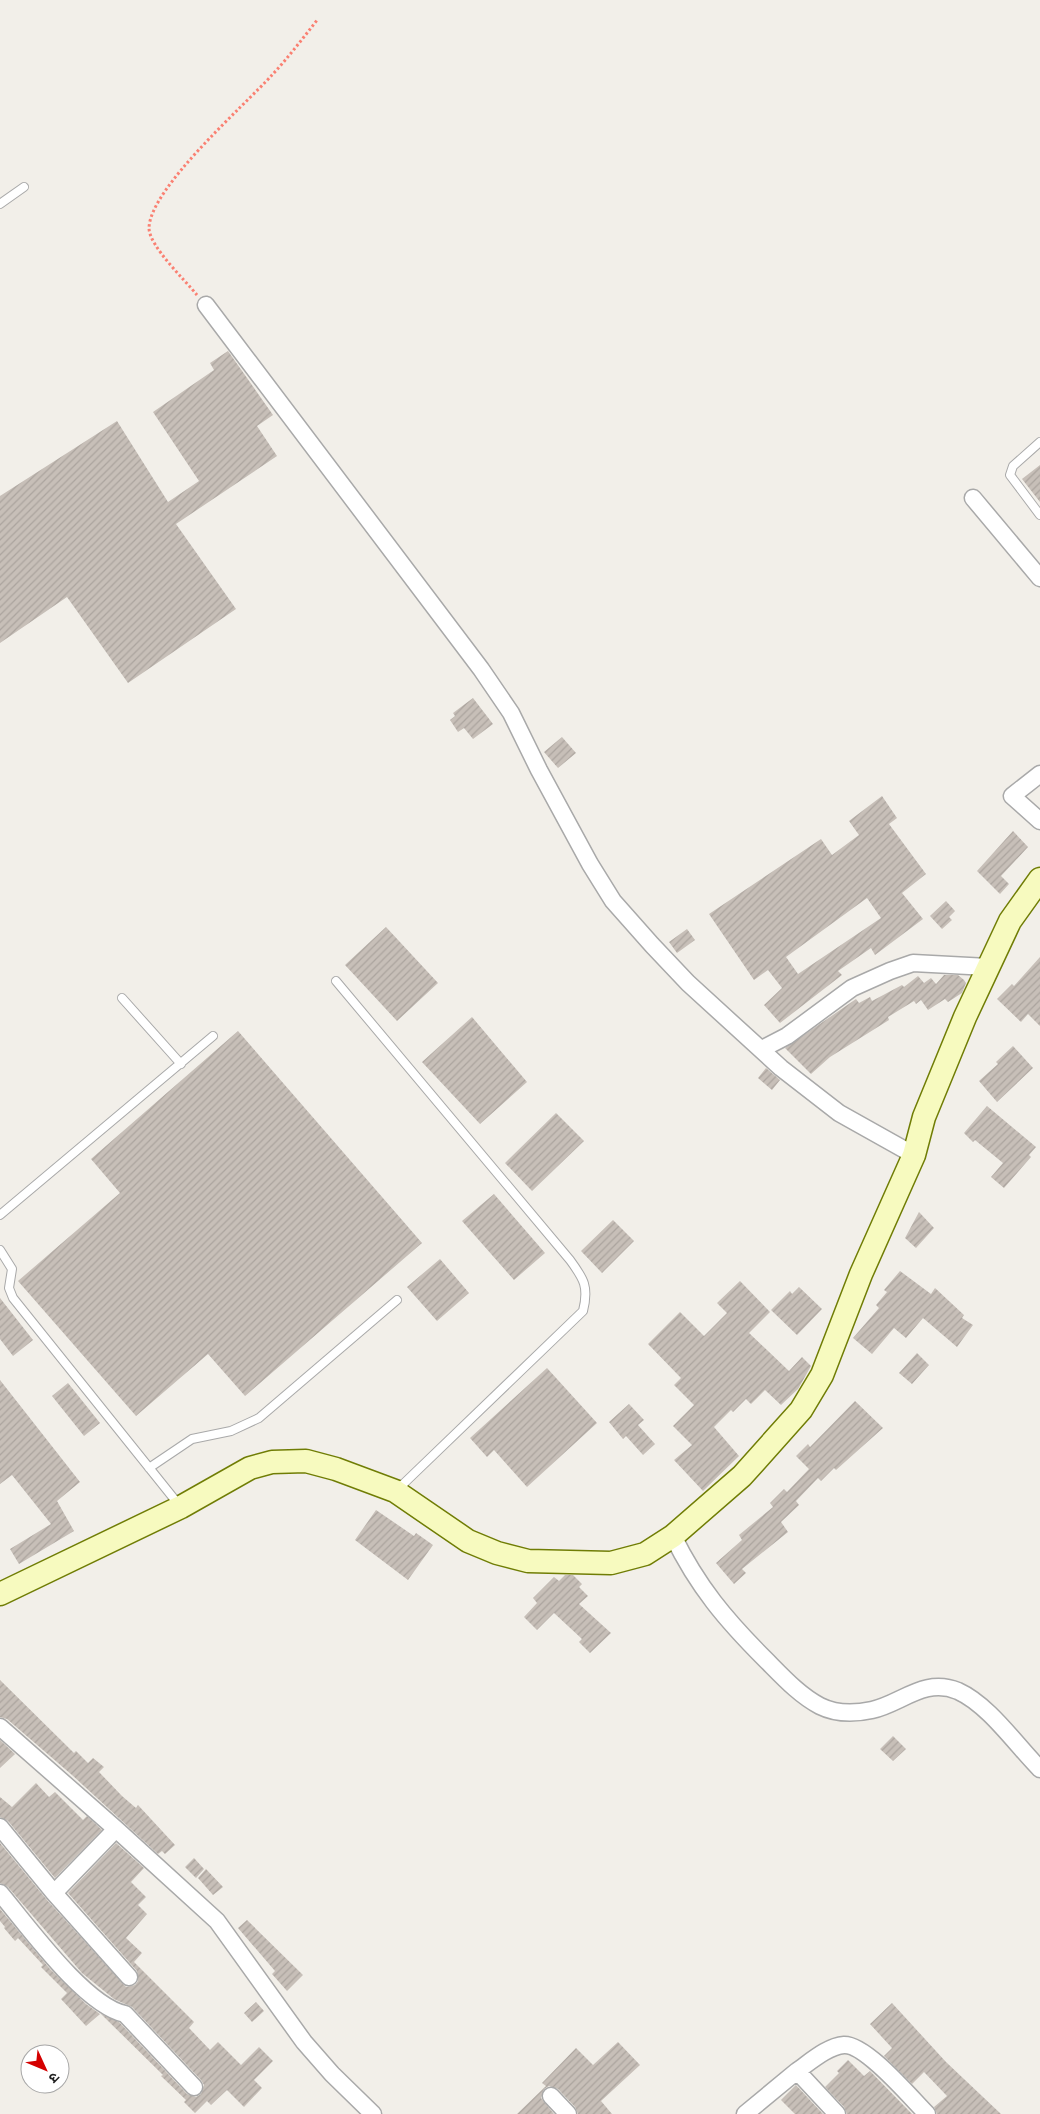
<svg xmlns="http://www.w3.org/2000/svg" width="1040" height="2114" font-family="Figtree,'Noto Sans Devanagari',sans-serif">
<defs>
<pattern id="building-hatch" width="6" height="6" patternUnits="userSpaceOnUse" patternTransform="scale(1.25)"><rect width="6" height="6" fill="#c7bfb8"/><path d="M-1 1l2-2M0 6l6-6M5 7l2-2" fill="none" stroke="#aba49e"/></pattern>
</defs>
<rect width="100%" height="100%" fill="#f2efe9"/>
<!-- building -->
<path fill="url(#building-hatch)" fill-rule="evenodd" d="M228,351L273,415L257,426L277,456L176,524L236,609L128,683L67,597L0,643V496L117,421L168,502L199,481L153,412L214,370L210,363Z
M1040,465V502L1022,479Z
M473,698L493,724L473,739L464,728L458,732L450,720L455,716L453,713Z
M562,737L576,753L558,768L544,752Z
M882,796L897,818L889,824L926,874L902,893L923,919L875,955L871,948L838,971L842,975L780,1023L764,1005L782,988L768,970L754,980L709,914L821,839L832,855L859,835L849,821ZM867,898L881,918L798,974L786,957Z
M1013,831L1028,847L1001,876L1009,884L1000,894L977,871Z
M946,901L955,911L949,917L952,920L942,929L930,916Z
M386,927L438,983L397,1021L345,965Z
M687,929L695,940L677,953L669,942Z
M1040,957V1026L1028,1014L1021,1022L997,999L1012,984L1014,986Z
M944,975H958L964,980L966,983L962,993L948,1002L945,999L928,1010L921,1000L916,1004L914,1001L888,1017L889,1020L830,1057L811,1074L785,1048L856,999L859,1003L870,997L872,1001L902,985L904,987L918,976L924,983L931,978L936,984Z
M472,1017L527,1082L480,1124L422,1062Z
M238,1031L422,1243L245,1396L208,1354L136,1416L18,1281L120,1193L91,1159Z
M1013,1046L1033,1068L997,1102L979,1081L998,1064L996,1062Z
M766,1068L780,1080L772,1090L758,1078Z
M987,1106L1036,1147L1029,1155L1031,1157L1004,1188L991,1177L1003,1163L975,1140L973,1142L964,1133Z
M556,1113L584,1141L532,1191L505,1163Z
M494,1194L545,1253L514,1280L462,1221Z
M919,1212L934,1228L916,1248L905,1238Z
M613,1220L634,1241L602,1273L581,1251Z
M440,1259L469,1293L437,1321L407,1287Z
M900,1271L931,1294L935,1288L964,1315L962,1318L973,1325L957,1347L923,1318L906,1338L894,1328L872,1354L853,1338L879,1308L876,1305L887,1292L884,1290Z
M740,1281L770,1312L749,1333L789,1371L802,1357L811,1366L798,1389L781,1405L765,1390L751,1404L746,1399L733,1412L731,1410L714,1427L739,1456L703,1491L674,1460L692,1445L673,1426L694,1405L674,1385L681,1378L648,1344L680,1312L704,1336L727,1313L717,1303Z
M799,1287L822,1309L797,1335L771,1310L790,1291L792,1294Z
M0,1298L33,1340L13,1356L0,1339Z
M917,1353L929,1365L912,1384L899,1373Z
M547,1368L597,1423L527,1487L494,1450L487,1457L470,1438Z
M0,1380L80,1482L57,1501L74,1531L19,1564L10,1549L51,1524L12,1475L0,1484Z
M68,1383L100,1423L84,1436L52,1396Z
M855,1401L883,1428L836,1470L834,1468L821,1481L818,1478L796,1501L799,1505L781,1522L788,1532L742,1569L746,1573L734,1584L716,1563L742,1540L739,1535L773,1507L770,1503L784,1489L787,1492L809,1469L796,1456L808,1444L810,1447Z
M629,1404L644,1420L638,1425L655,1444L643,1455L626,1436L623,1439L609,1422Z
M376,1510L414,1536L416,1533L433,1545L408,1580L355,1540Z
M565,1575H573L582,1584L579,1587L588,1596L579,1604L611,1633L590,1653L579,1642L582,1639L554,1613L537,1630L524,1617L537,1603L533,1598L554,1577L559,1581Z
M0,1680L74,1753L76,1751L88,1763L93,1758L104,1767L99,1772L122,1796L136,1808L138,1805L175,1845L165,1854L162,1851L158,1854L72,1775L7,1719L0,1717Z
M893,1736L906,1749L893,1761L880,1749Z
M0,1740L15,1754L0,1768Z
M36,1783L49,1797L55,1792L83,1820L87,1816L102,1830L55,1878L8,1821L0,1817V1797L12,1807Z
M0,1843L47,1900L126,1987L135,1985L138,1981L137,1971L68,1893L116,1843L144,1868L131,1882L146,1897L138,1905L147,1914L126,1938L142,1953L134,1962L194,2022L189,2028L210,2050L218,2042L241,2065L259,2047L273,2061L254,2080L262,2088L244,2107L227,2090L211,2105L207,2101L195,2113L184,2102L186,2100L161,2076L163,2075L101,2014L119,2022L187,2094L196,2097L201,2094L204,2085L201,2080L132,2007L114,1999L82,1973L8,1887L0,1883Z
M194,1858L204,1869L196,1878L185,1867Z
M206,1869L223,1887L213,1895L198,1878Z
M0,1909L50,1969L86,2004L100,2014L86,2026L61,1999L67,1993L41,1967L43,1965L18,1938L15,1941L4,1928L5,1927L0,1921Z
M247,1920L303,1975L287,1991L272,1974L275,1971L238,1928Z
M256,2002L264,2011L252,2022L244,2013Z
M892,2003L946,2062L1001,2114H937L934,2107L947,2096L924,2072L912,2084L884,2056L892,2048L870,2024Z
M618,2042L640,2065L601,2101L612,2114H578L575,2107L558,2089L549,2086L544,2089L541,2098L554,2114H517L546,2086L542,2083L576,2048L593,2065Z
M848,2060L864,2076L870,2071L912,2114H847L844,2107L825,2087L839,2073L837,2071Z
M796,2085L823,2114H795L781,2100Z"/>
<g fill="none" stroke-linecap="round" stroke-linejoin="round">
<defs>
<path id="lane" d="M0,204L24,187
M1040,442L1013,466L1010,475L1040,515
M336,981L570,1260C584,1279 589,1287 583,1311L397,1490
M122,998L181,1064
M0,1215L213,1036
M0,1250L12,1269L9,1288L13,1298L179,1505
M149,1468L192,1439L231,1431L259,1418L397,1300"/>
<path id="street" d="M206,305L481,669L511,713L539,770L590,864L613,901L652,945L688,983L781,1068L839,1113L914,1155
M973,498L1040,578
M1040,774L1012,796L1040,821
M762,1049L787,1036L852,988L890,971L913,963L988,967
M673,1536C698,1587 726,1620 765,1659C782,1676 799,1695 820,1706C836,1714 854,1714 872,1710C901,1704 924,1677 958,1691C989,1705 1016,1745 1040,1769
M0,1727L116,1829L217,1921L304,2042L332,2074L373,2114
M0,1827L54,1893L116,1829
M0,1893C27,1925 85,2006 125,2014L194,2087
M54,1893L129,1977
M797,2071C810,2062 828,2046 844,2045C866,2044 911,2098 927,2114
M551,2096L568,2114
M745,2114L797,2071L837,2114"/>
<path id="secondary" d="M0,1594L181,1507L250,1468L272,1462L306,1461L336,1469L395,1491L468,1541L497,1553L528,1561L611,1563L645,1554L673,1536L742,1476L801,1410L822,1375L861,1274L914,1155L924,1117L965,1017L1010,921L1040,879"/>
</defs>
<!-- lane casing -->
<use href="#lane" stroke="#a9a9a9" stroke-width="10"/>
<!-- street casing -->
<use href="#street" stroke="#a9a9a9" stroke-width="19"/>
<!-- secondary casing -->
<use href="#secondary" stroke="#707d05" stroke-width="25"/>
<!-- path -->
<path stroke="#fa8072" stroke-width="3" stroke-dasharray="2.5 2.5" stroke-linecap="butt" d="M197,295C185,280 149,246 149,228C150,188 244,106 272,75C288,58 303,38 318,19"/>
<!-- lane -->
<use href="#lane" stroke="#fff" stroke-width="8"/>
<!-- street -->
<use href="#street" stroke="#fff" stroke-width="16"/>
<!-- secondary -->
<use href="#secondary" stroke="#f7fabf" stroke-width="22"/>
</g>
<!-- north arrow -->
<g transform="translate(45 2069) rotate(134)"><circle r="24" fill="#ffffff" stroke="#a7a7a7"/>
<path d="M0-4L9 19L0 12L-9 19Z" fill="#d40000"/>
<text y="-8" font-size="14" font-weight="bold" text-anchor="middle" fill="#222222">उ</text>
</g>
</svg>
